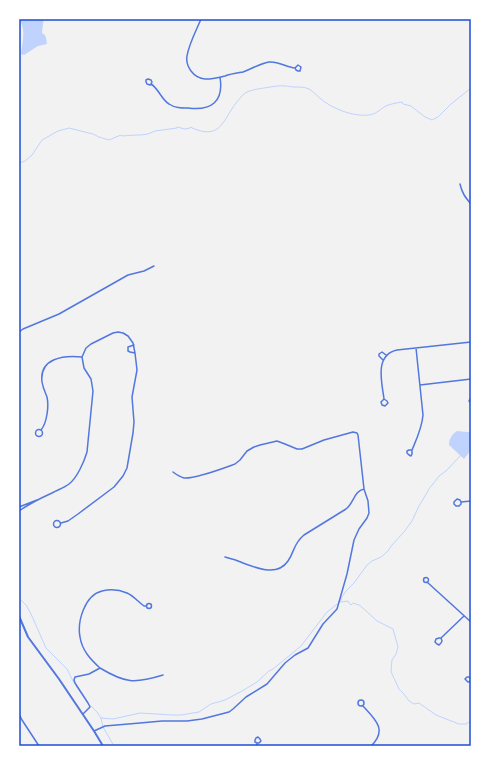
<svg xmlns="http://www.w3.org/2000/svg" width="490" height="765" font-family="Jost,sans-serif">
<rect width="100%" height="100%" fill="#f2f2f2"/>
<!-- water -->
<path fill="#bfd3fe" d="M19,19H44L43,23L42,33C47,35 46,40 47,44L38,46L24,55L21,54C22,45 25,34 22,25C21,23 20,21 19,19Z
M457,431L467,432H471V450L464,459L449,445C449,439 452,434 457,431Z"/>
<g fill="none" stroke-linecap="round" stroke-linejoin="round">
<!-- stream -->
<path stroke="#bfd3fe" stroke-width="1" d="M19,163L25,161L32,155L42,140L58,131L69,128L93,134L99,137L109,140L121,135L122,136L136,135H140L148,134L155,131L177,128V127L185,129L190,128V127C220,141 222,122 236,103C239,100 241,96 244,94C249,90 258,89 264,88C271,87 279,85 286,86C288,86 291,87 294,87C300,87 305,87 309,89C314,92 317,96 321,99C330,107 347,114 359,115C372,116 375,114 384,107C389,104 396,103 402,102L403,104L411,106L425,117L432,120L438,117L451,104L471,88
M19,598L26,605L31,614L46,648L67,669L74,683
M341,602L348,601L349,603L351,605L353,603L359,605L364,609L377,621L393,629L398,647L396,654L392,660L391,670L392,674L399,689L404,694L409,701L414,704L419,703L436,715L459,724H466L471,721
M76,686L83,696
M90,705L97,712L101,718L103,727L114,746
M101,718L113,719L140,713L173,715H181L199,712L211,704L225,700L242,691L257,682L269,671L273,669L301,646L327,612L340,602L342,597L346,591L354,583L367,565L372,561L381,557L388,551L392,545L404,532L412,521L419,506L428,491V490L433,484L439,476L446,471L461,455"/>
<!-- minor -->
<path stroke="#5277de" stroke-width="1.5" d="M201,19C196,31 189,44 187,56C186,62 188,67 191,71C200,83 212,79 225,76C230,74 237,73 243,72C251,69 259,64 269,62C278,61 286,67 295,68L296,70L298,71H300L301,67L298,65L295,68
M151,84L150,85L147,84L146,82V80L148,79L151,80L152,82L151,84C159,89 161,99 169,104C175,108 181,108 188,108C211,111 224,102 220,77
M460,184C462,193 465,197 471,204
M19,332L23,329L59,314L128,275L144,271L154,266
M134,345L128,347V351L130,352L135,353
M383,360L379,356V354L382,352L386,355
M420,385L471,379
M471,397L469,401L471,403
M384,399L387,401L388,403L385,406L382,405L381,402L384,399C382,383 374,355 397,350L471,342
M35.5 433a3.5 3.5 0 1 1 7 0a3.5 3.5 0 1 1-7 0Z
M41,430C47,423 49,406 47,397C45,392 43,388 42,382C39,358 64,355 82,357
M412,450V454L411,456L409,455L407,453V451L409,450H412C417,438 422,428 423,415L416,348
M461,502V504L459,506H456L454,504V502L457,499L460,500L461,502L471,501
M19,507L37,500
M19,511C29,504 41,498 52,493C57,490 64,488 69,484C77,478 84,462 87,452L93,391L91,379L84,368L82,357L86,348L91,344L113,333L118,332L123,333L128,336L133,343L135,353L137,370L132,397L134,422L133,433L127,468L123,476L114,487L78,514L68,521L61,523
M53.5 524a3.5 3.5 0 1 1 7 0a3.5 3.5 0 1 1-7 0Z
M225,557C231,559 237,560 243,563C257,568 277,577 288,561C295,551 293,544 304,535L346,509C354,503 354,491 364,489
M423.5 580a2.5 2.5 0 1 1 5 0a2.5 2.5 0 1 1-5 0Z
M427,582L471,622
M146.5 606a2.5 2.5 0 1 1 5 0a2.5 2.5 0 1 1-5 0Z
M441,638L442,641L441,643L439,645L437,644L435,642L436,639L439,638H441L464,616
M100,668C125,683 134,684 163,675
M471,679L469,677H467L465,679L468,682H469L471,680
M358 703a3 3 0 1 1 6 0a3 3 0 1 1-6 0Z
M363,706C375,719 388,730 371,746
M19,714L22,720L39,746
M83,714L90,707L88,703L75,683L74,680L75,677L89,674L100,668C90,659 82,650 80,637C77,621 85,595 102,591C110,589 120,590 127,593C134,596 138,602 144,606H146
M94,731L105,726L140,723L162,721H187L202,719L229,712L233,709L246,697L267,684L285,663L295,655L308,648L323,624L337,609L347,574L354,540L359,529L367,518L369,513L368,501L364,489L358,435L357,433L353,432L324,440L302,449H297L285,444L277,441L260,445L254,447L247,451L240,460L235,464C224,468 195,479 184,478C180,477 177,475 173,472
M257,746V743L255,742V740L256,738L258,737L260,739L261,741L259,743H257"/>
<!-- tertiary -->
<path stroke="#5277de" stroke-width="2" d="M19,616L28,637L59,679L94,731L103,746"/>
</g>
<!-- border -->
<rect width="490" height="765" fill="none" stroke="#ffffff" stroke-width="40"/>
<rect x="20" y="20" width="450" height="725" fill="none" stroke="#1d4ed8" stroke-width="1.5"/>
</svg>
